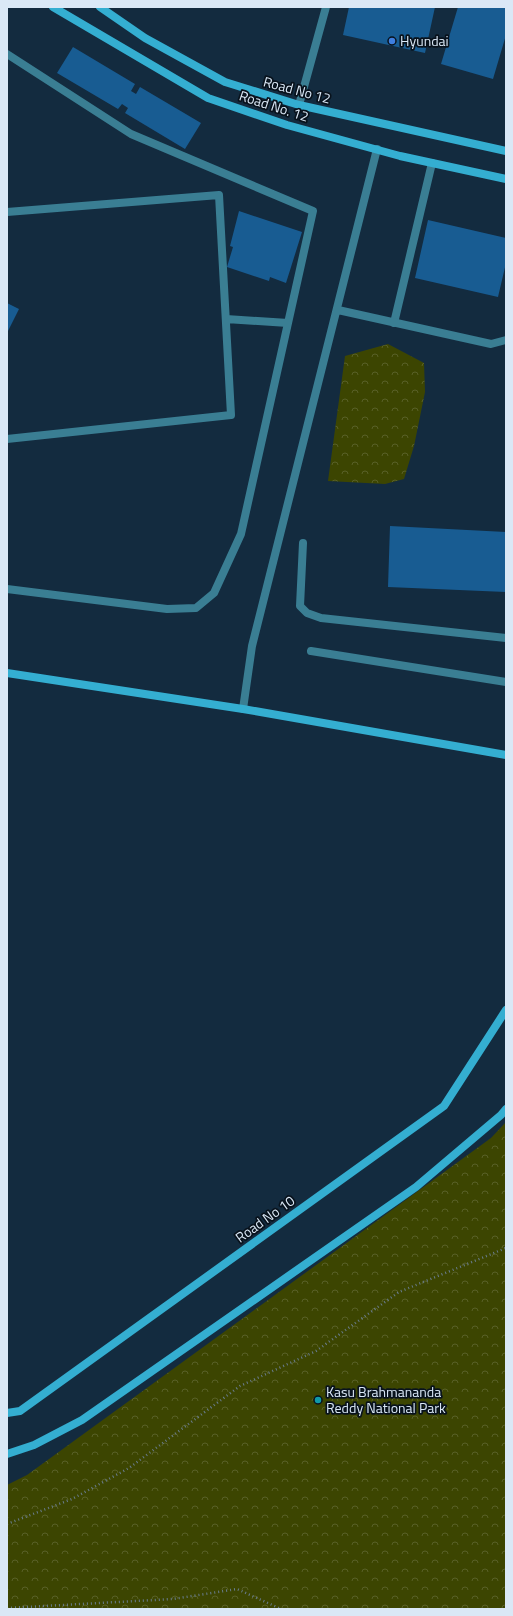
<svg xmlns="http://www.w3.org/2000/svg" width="513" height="1616" font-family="'Titillium Web',sans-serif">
<defs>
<pattern id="park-crowns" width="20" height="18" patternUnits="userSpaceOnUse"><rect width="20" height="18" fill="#3c4501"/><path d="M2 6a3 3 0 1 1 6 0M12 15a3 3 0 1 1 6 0" fill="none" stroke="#586027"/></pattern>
</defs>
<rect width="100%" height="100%" fill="#132b3f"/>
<!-- park -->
<path fill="url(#park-crowns)" d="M388,344L424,363L425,392L414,446L404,479L385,484L328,481L345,356Z
M506,1122V1609H7V1485L27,1475L491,1138Z"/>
<!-- building -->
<path fill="#185c92" d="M349,7H435L425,53L343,35Z
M458,7H506V35L493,79L441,64Z
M73,47L135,84L131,91L136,94L140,87L201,123L185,149L125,113L128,108L122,104L118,109L57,73Z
M239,211L302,232L286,283L270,277L269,281L227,267L233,247L230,246Z
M428,220L506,238V263L498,297L415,278Z
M7,303L19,309L7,333Z
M390,526L506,532V592L388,587Z"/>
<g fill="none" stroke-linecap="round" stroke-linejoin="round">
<!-- path -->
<path stroke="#697d8e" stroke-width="2.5" stroke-dasharray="1 3" stroke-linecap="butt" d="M7,1524L72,1499L129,1468L240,1386L316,1351L399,1292L506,1248
M7,1608L173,1599L237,1589L281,1609"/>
<!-- lane -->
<path stroke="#3a7e93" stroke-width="8" d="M7,54L131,134L313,211L241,534L214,593L196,608L167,609L7,589
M7,212L219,195L231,415L7,439
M226,319L288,323
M394,323L432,163
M303,543L300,606L307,613L321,618L506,638"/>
<!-- street -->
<path stroke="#3a7e93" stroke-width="8" d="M299,105L326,7
M338,310L491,344L506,340
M311,651L506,682
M243,709L252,646L377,149"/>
<!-- secondary -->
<path stroke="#34aed1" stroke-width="8" d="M53,7L208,98L287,125L400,156L506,179
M100,7L145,38L225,82L299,105L506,151
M7,673L243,709L506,755
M7,1413L20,1411L444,1106L506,1010
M7,1454L34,1445L82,1420L416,1187L501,1115L506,1109"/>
</g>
<!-- markers -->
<circle fill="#3f7fe0" stroke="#08121c" stroke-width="1.5" cx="392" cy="41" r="4"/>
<circle fill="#0f9aa8" stroke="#08121c" stroke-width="1.5" cx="318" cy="1400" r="4"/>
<g text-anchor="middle" stroke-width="3.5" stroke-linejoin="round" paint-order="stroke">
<!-- poi labels -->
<g font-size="14" fill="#dae8f6" stroke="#08121c" text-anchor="start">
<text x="400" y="46">Hyundai</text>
<text x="326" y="1397">Kasu Brahmananda<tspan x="326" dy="16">Reddy National Park</tspan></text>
</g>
<!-- street labels -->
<g font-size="14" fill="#dae8f6" stroke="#08121c">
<text transform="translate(297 90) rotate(15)" y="5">Road No 12</text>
<text transform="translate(274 106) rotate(18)" y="5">Road No. 12</text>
<text transform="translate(265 1219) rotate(-36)" y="5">Road No 10</text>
</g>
</g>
<!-- border -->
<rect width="513" height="1616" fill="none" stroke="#dae8f6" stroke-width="16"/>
</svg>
